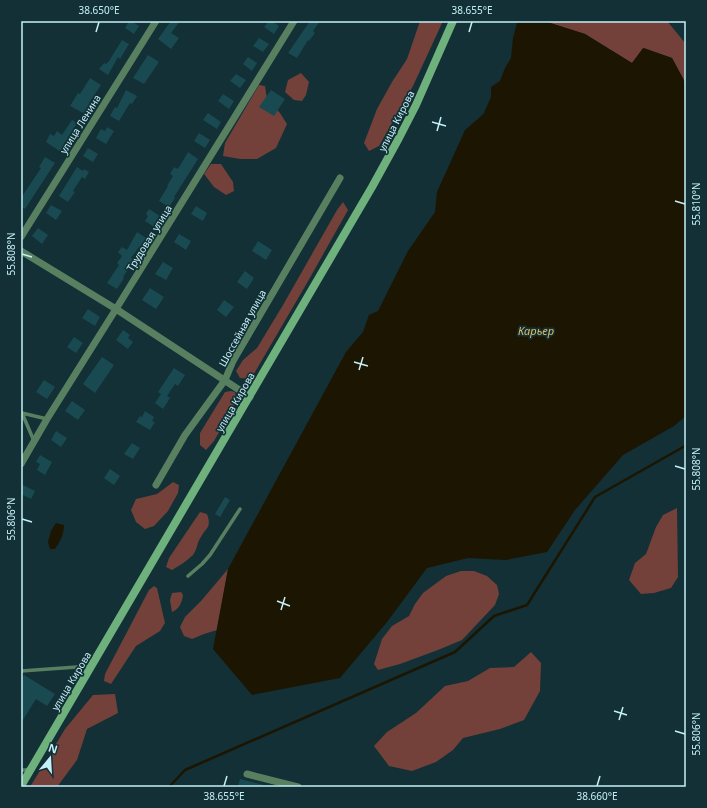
<svg xmlns="http://www.w3.org/2000/svg" width="707" height="808" font-family="'Noto Sans',sans-serif">
<rect width="100%" height="100%" fill="#123035"/>
<!-- green -->
<path fill="#734139" d="M420,21H443L413,86L379,146L369,151L364,143L377,109L392,82L407,59Z
M544,21H667L686,44V84L672,58L644,48L632,63L585,34Z
M301,73L309,82L306,95L302,101L294,100L285,92L288,80Z
M259,85L265,86L267,99L280,113L287,124L276,148L257,159H240L223,156L225,143Z
M211,164H221L233,182L234,191L226,195L214,187L204,174Z
M343,202L348,210L307,283L251,379L240,378L236,371L243,360L257,348L283,305L337,210Z
M231,391L235,392L237,401L214,441L206,450L200,445V433L225,392Z
M173,482L179,485L178,493L168,511L154,526L145,529L136,522L131,510L136,499L157,494Z
M677,508L678,577L671,588L654,593L641,594L629,580L635,563L646,554L656,527L663,515Z
M200,512L207,514C212,528 206,527 201,537C197,542 197,550 193,555C187,561 179,566 172,570L166,567L169,558Z
M228,569L217,630L204,634L192,639L184,636L180,627L185,617L201,601Z
M461,571H474L487,576L497,585L499,594L495,605L462,640L438,650L400,664L378,670L374,664L382,639L392,626L409,616L415,604L423,593L446,576Z
M154,586L157,588L165,623L160,631L136,646L111,684L104,681L105,674L149,590Z
M181,592L183,595C182,603 179,609 172,612L170,600L172,593Z
M531,652L541,663L540,691L524,720L500,729L463,738L453,750L436,762L412,771L389,766L374,746L387,732L416,713L445,686L468,681L490,668L514,667Z
M115,694L118,713L87,729L77,760L57,787H30L65,729L93,695Z"/>
<!-- water -->
<path fill="#1c1502" d="M519,21H544L585,34L632,63L643,48L672,58L686,84V416L674,426L623,455L575,510L547,552L506,560L468,558L427,568L387,622L340,678L252,695L213,649L228,569L346,352L363,332L369,315L378,311L408,251L435,212L437,192L465,130L479,118L484,113L491,97V87L500,81L505,68L511,58L513,38L517,23Z
M56,523L64,525C64,534 60,542 55,549H50L48,542L51,531Z"/>
<g fill="none" stroke-linecap="round" stroke-linejoin="round">
<!-- stream -->
<path stroke="#1c1502" stroke-width="2.5" d="M169,787L185,770L455,652L494,616L527,605L595,497L685,446L686,444"/>
</g>
<!-- building -->
<path fill="#194a52" d="M129,21H131L139,26L134,34L125,28Z
M171,21H180L171,33L179,38L171,49L158,39Z
M269,21H272L279,26L274,34L264,27Z
M310,21H320L313,31L315,33L309,41L308,40L297,58L288,53Z
M259,38L269,44L263,52L253,46Z
M122,40L129,44L120,59L118,57L108,75L99,69L104,63L106,64L109,61Z
M148,55L159,62L144,84L133,78Z
M248,57L257,63L252,71L243,64Z
M236,74L246,80L240,88L230,81Z
M90,78L101,85L89,103L91,104L85,114L70,106L78,93L80,94Z
M126,90L137,96L132,104L130,103L119,121L110,116L115,107L117,108Z
M271,90L285,99L274,116L259,107Z
M223,94L234,101L229,109L218,101Z
M208,113L221,122L217,129L203,120Z
M72,120L77,123L68,138L69,139L61,152L46,142L50,134L54,136L57,131L62,135Z
M107,127L114,131L106,144L96,138L101,129L105,131Z
M199,133L210,140L205,148L194,141Z
M88,148L98,154L93,162L83,156Z
M188,152L198,159L174,197L175,198L169,207L159,201L168,186H167L173,176L170,174L174,167L178,169Z
M45,157L55,163L25,209L21,206V194L23,195L41,168L39,167Z
M77,167L83,171L84,169L89,172L85,179L82,177L73,191L75,192L68,202L59,196Z
M51,205L62,211L56,220L46,213Z
M196,206L207,213L203,221L191,214Z
M149,209L163,218L156,228L145,221L148,216L146,214Z
M38,228L48,235L42,244L32,236Z
M137,232L149,240L143,250L139,247L131,258L134,260L123,277L124,278L117,289L107,283L119,265L117,263L122,256L118,252L122,247L127,250Z
M179,234L191,241L186,250L174,242Z
M258,241L272,250L266,260L252,251Z
M163,262L173,268L166,280L155,274Z
M245,271L254,278L247,289L237,282Z
M150,288L164,297L156,309L142,300Z
M224,300L234,307L226,317L217,310Z
M88,309L100,317L95,326L82,318Z
M123,330L130,335L128,338L133,342L128,349L116,340Z
M74,337L83,343L76,353L67,347Z
M102,357L114,365L95,393L83,384Z
M174,368L185,375L178,386L175,384L167,396L170,398L163,409L155,403L161,394L158,392Z
M44,380L55,387L47,399L36,392Z
M72,401L85,410L78,420L65,411Z
M145,411L154,417L152,421L155,422L150,430L136,422L140,416L142,417Z
M56,431L67,438L61,447L51,440Z
M132,443L140,448L133,459L124,454Z
M40,455L52,462L45,475L37,470L40,464L36,462Z
M110,469L120,476L114,485L104,478Z
M23,485L35,491L31,499L21,494V489Z
M225,497L230,500L220,517L215,514Z
M24,675L55,694L47,706L36,699L21,723V680Z
M240,779L264,785V787H238Z"/>
<g fill="none" stroke-linecap="round" stroke-linejoin="round">
<!-- service -->
<path stroke="#588060" stroke-width="3.5" d="M22,413L34,441
M22,413L47,419
M188,576L202,564L210,555L240,509
M21,671L91,666
M21,770H25L30,769"/>
<!-- minor -->
<path stroke="#588060" stroke-width="7" d="M21,237L156,21
M21,251L116,309L250,397
M21,464L47,419L116,309L294,21
M156,485L185,435L225,380L233,361L340,178
M247,774L298,787"/>
<!-- secondary -->
<path stroke="#6fb17d" stroke-width="8" d="M21,786L372,187L399,138L416,105L453,21"/>
</g>
<!-- ticks -->
<path fill="none" stroke="#c5f0f8" stroke-width="1.5" d="M96,32L99,22M469,32L472,22M432,122L446,126M437,131L441,117M675,201L685,204M22,254L32,257M354,362L368,366M359,370L363,357M675,466L685,469M22,519L32,522M277,601L290,606M281,610L285,597M614,711L627,715M619,720L623,707M675,731L685,734M224,786L227,776M597,786L600,776"/>
<g text-anchor="middle" stroke-width="3.5" stroke-linejoin="round" paint-order="stroke">
<!-- street labels -->
<g font-size="10" fill="#c5f0f8" stroke="#123035">
<text transform="translate(396 121) rotate(-63)" y="4">улица Кирова</text>
<text transform="translate(80 124) rotate(-58)" y="4">улица Ленина</text>
<text transform="translate(149 238) rotate(-58)" y="4">Трудовая улица</text>
<text transform="translate(242 328) rotate(-61)" y="4">Шоссейная улица</text>
<text transform="translate(235 402) rotate(-60)" y="4">улица Кирова</text>
<text transform="translate(71 681) rotate(-59)" y="4">улица Кирова</text>
</g>
<!-- water labels -->
<g font-size="11" font-style="italic" fill="#debd60" stroke="#123035">
<text x="536" y="335">Карьер</text>
</g>
</g>
<!-- border -->
<rect width="707" height="808" fill="none" stroke="#123035" stroke-width="44"/>
<!-- north arrow -->
<g transform="translate(50 758) rotate(18)" stroke="#123035" stroke-width="3" paint-order="stroke">
<path d="M0-3L7 15L0 10L-7 15Z" fill="#c5f0f8"/>
<text y="-6" font-size="11" font-weight="bold" text-anchor="middle" fill="#c5f0f8">N</text>
</g>
<rect x="22" y="22" width="663" height="764" fill="none" stroke="#c5f0f8" stroke-width="1.5"/>
<g font-size="10" text-anchor="middle" fill="#c5f0f8">
<text x="99" y="14">38.650°E</text>
<text x="472" y="14">38.655°E</text>
<text transform="translate(696 204) rotate(-90)" y="4">55.810°N</text>
<text transform="translate(11 254) rotate(-90)" y="4">55.808°N</text>
<text transform="translate(696 469) rotate(-90)" y="4">55.808°N</text>
<text transform="translate(11 519) rotate(-90)" y="4">55.806°N</text>
<text transform="translate(696 734) rotate(-90)" y="4">55.806°N</text>
<text x="224" y="800">38.655°E</text>
<text x="597" y="800">38.660°E</text>
</g>
</svg>
